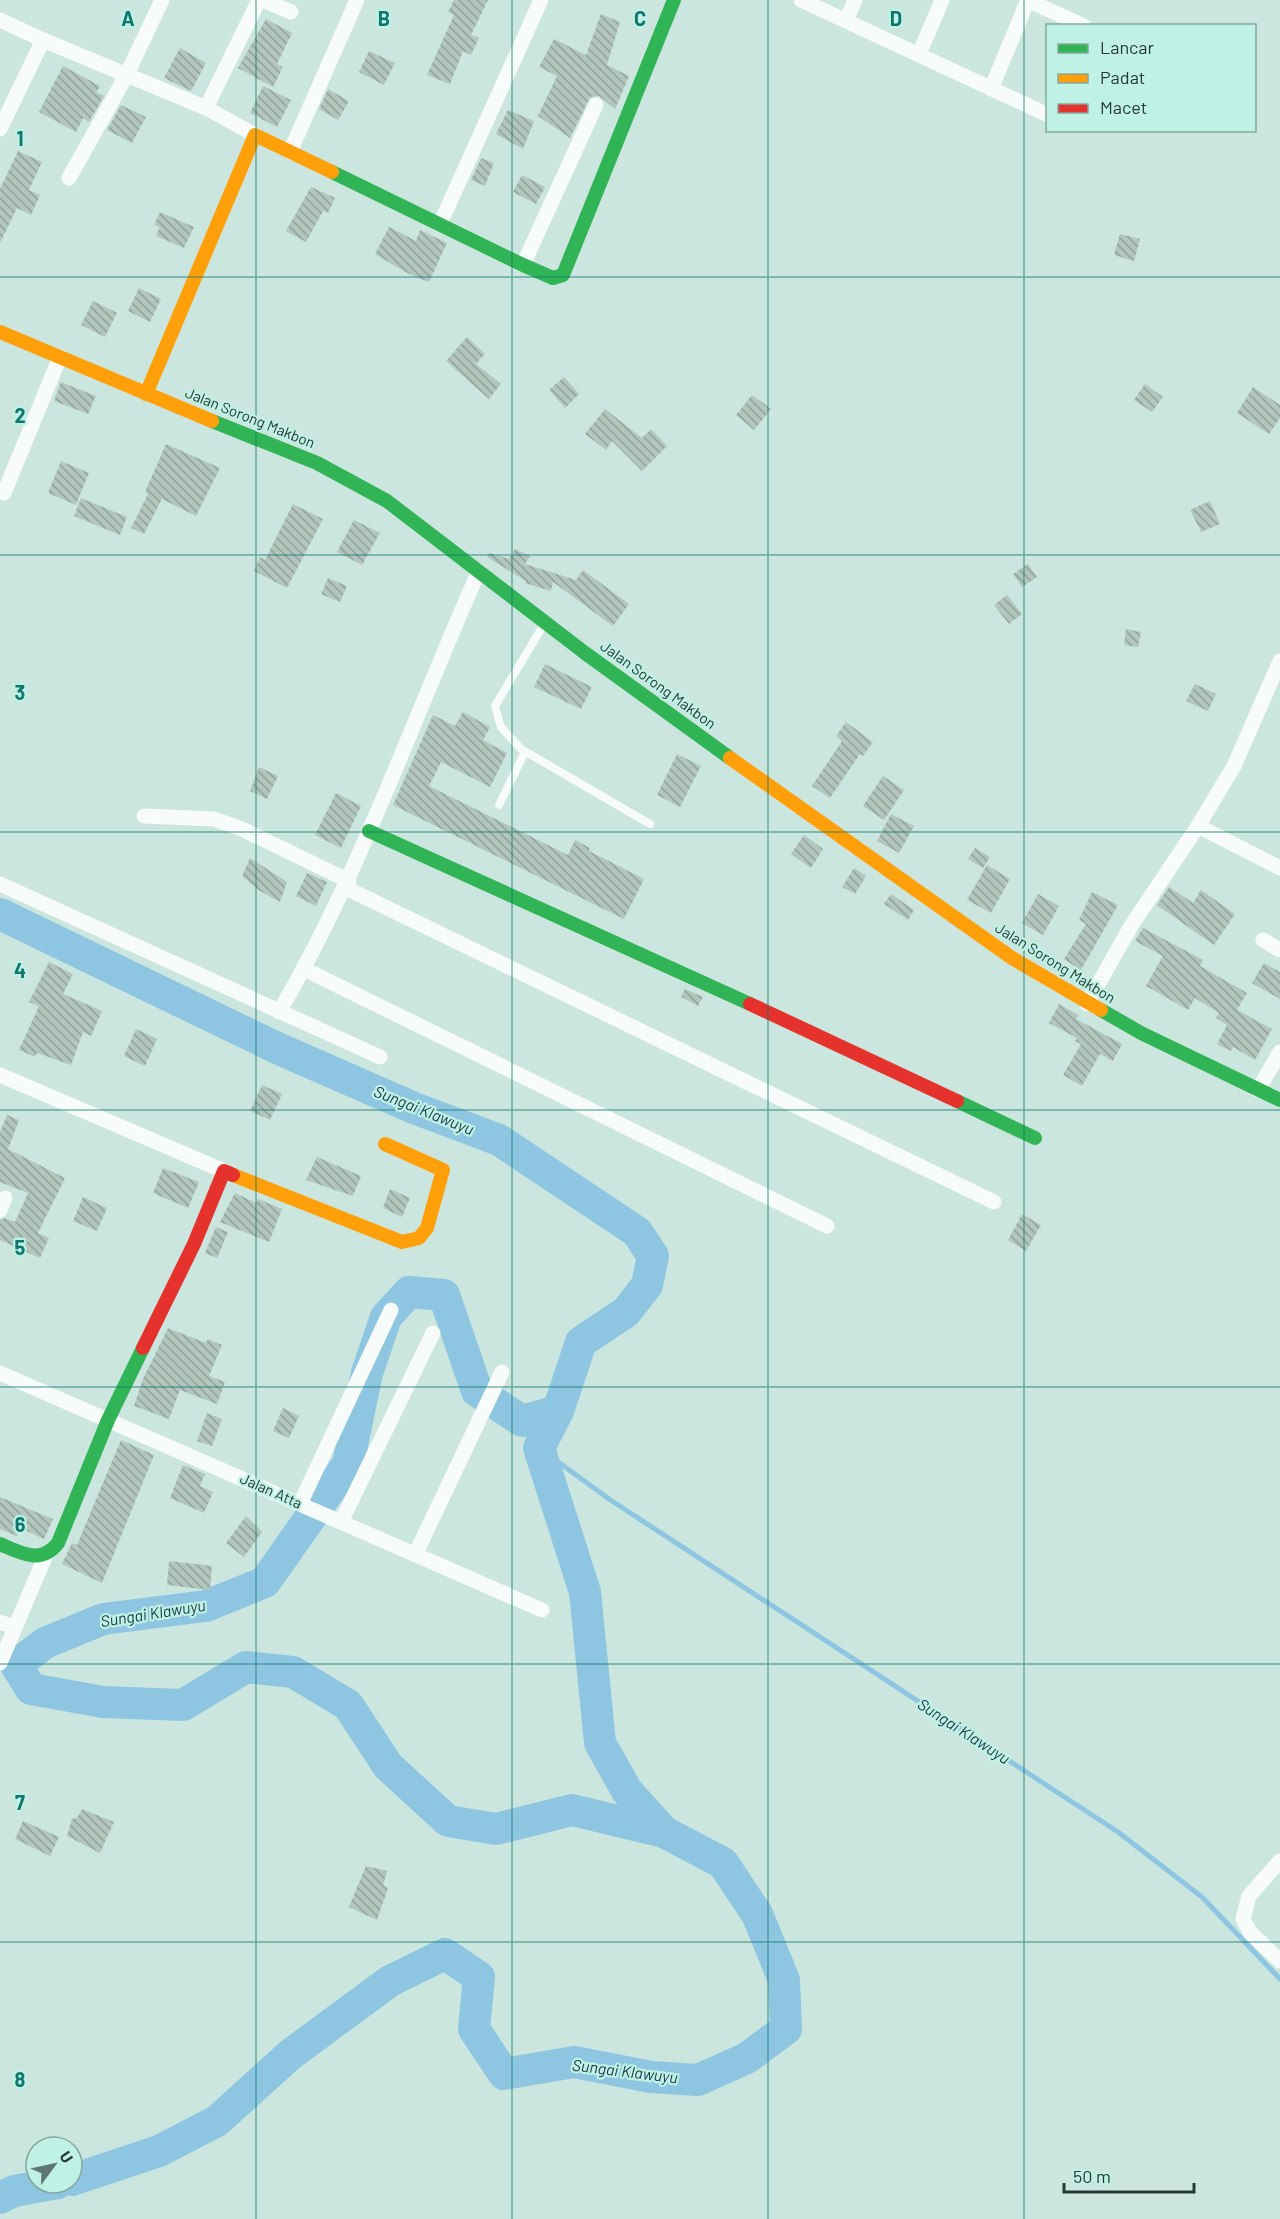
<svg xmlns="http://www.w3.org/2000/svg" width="1280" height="2219" font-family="Barlow,sans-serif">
<defs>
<pattern id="building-back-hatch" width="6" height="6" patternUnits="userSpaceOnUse" patternTransform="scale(1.5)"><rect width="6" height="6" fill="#b2c6be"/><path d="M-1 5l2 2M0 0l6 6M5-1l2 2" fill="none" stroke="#91a29b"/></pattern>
</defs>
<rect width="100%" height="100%" fill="#cae6de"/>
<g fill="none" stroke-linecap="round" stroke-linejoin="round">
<!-- stream -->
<path stroke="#8ec6e2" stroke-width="5" d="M539,1448L609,1499L1118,1832L1202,1897L1280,1979"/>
<!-- river -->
<path stroke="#8ec6e2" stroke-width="32" d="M0,914L277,1048L414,1108L499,1140L637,1232L653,1256L647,1285L626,1312L581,1342L558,1411L522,1421L477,1391L444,1295L409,1292L386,1317L367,1373L348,1464L265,1582L206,1606L103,1619L45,1643L16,1665L31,1689L103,1702L183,1705L246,1667L293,1672L348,1705L388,1766L448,1821L496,1829L572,1810L664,1832L723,1863L757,1914L784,1980L786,2029L747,2058L698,2080L651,2077L574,2062L504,2074L474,2029L479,1977L445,1954L390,1981L291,2054L217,2121L159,2151L72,2180
M558,1411L539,1448L585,1592L600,1743L627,1791L664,1832
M0,2198L14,2191L58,2183"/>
</g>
<!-- building -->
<path fill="url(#building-back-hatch)" d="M454,0H488L471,35L479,38L471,55L463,51L450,84L427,75L454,15L448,12Z
M601,14L620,22L607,65L629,76L615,109L599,96L590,97L570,138L538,116L557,76L539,67L554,39L586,55Z
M266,19L292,33L277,64L283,67L273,87L238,68Z
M180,48L206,63L191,91L164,78Z
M369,51L395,63L384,85L359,72Z
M63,66L100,86L96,92L104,96L89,122L83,118L76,132L39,112Z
M263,86L291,100L277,127L250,113Z
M328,89L349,101L338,120L319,109Z
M121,105L146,117L132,143L107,130Z
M508,110L534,121L523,149L496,134Z
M18,151L42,162L29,190L40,195L31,215L17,208L0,243V189Z
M481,158L494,163L485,186L471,180Z
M522,175L545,187L536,204L513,192Z
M311,187L335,198L328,213L323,211L306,242L286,231Z
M160,212L194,227L184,248L156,236L160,227L154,225Z
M389,227L416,241L420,230L447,243L429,282L409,274L375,254Z
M1120,234L1140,239L1134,261L1114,255Z
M139,288L161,299L150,322L128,311Z
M93,301L117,313L105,337L81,325Z
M467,337L485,354L476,364L501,384L489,399L446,361Z
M564,377L579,394L565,408L549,390Z
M61,382L96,396L88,414L54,401Z
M1145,384L1163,397L1152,412L1134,400Z
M1253,387L1280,405V418L1269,434L1237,413Z
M752,395L771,409L754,430L736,415Z
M605,409L642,438L651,429L667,446L642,471L612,441L606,450L585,434Z
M166,444L220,468L196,516L162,499L144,534L131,528L148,494L145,492Z
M61,461L89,473L76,505L48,493Z
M81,498L127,517L120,535L74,516Z
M1210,501L1220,524L1201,532L1190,510Z
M293,504L323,519L287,588L254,571L260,557L265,560Z
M354,520L380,533L362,565L337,552Z
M515,549L530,556L525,564L576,580L583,570L629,604L613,626L553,582L551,591L525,583L526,581L487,557L489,553L509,559Z
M1028,564L1037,577L1022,587L1013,574Z
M328,578L347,586L340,602L321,594Z
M1007,595L1022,614L1009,624L994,605Z
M1126,629L1141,632L1138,647L1124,645Z
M545,664L592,687L581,709L534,687Z
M1195,684L1216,694L1208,711L1186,701Z
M463,712L490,727L483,740L507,753L490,787L441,762L429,786L568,855L575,840L590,848L589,851L644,879L624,919L393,805L433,715L455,726Z
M846,722L873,742L863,756L860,754L830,798L812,786L842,741L836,736Z
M677,754L701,766L680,807L657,795Z
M259,767L278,776L267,799L250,791Z
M883,776L904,790L884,820L863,806Z
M336,793L361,806L341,848L315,835Z
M891,814L914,826L899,853L877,841Z
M804,835L823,849L811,868L791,854Z
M975,848L990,857L983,868L968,859Z
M250,858L287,882L280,902L260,891L242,876Z
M987,865L1010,879L991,913L967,900Z
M854,868L866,876L855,894L842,887Z
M307,873L327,882L316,906L296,896Z
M1169,887L1193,903L1201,890L1235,914L1214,945L1157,905Z
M1092,892L1118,905L1081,970L1064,959L1086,924L1079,920Z
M891,894L914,910L908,920L884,904Z
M1038,894L1059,906L1043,935L1022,923Z
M1143,928L1203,960L1200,966L1247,993L1237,1010L1272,1029L1255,1060L1233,1047L1231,1051L1217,1044L1227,1025L1216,1018L1219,1013L1195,998L1188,1010L1146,986L1163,956L1135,941Z
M49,962L73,974L63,994L102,1011L91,1036L83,1032L71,1065L37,1053L35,1057L19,1050L39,1006L29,1002Z
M1264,963L1280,972V999L1252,983Z
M685,989L703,997L698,1006L681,997Z
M1059,1004L1078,1015L1076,1019L1122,1044L1113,1061L1100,1054L1082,1086L1063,1075L1081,1044L1075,1041L1077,1038L1049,1023Z
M136,1029L157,1039L145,1066L124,1056Z
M262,1085L282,1094L270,1120L250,1111Z
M7,1115L19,1120L8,1149L65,1178L38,1233L49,1238L40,1258L0,1240V1220L5,1218L15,1222L28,1193L0,1182V1132Z
M317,1157L361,1176L353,1196L306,1180Z
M163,1168L199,1182L188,1208L153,1193Z
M390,1189L410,1198L402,1217L383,1208Z
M235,1193L256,1203L258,1199L282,1209L269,1242L220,1222Z
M83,1197L107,1208L97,1231L73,1221Z
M1022,1214L1041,1225L1026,1251L1008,1240Z
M216,1227L228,1232L217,1258L205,1253Z
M168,1328L206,1343L208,1339L222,1345L209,1376L225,1382L217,1404L180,1390L169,1419L134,1406L143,1379Z
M283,1408L299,1416L289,1438L273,1431Z
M207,1413L222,1419L212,1446L197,1441Z
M121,1440L154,1455L102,1583L62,1564L72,1543L77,1545Z
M183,1465L205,1474L200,1486L213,1492L204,1513L170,1498Z
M0,1497L53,1519L44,1539L20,1528L17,1536L0,1529Z
M246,1516L262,1532L244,1557L226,1543Z
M169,1561L212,1566L210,1590L167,1585Z
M82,1809L114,1822L100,1853L67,1836L72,1819L77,1818Z
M23,1821L59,1837L50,1856L15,1839Z
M366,1866L387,1871L383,1885L388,1888L377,1920L349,1907Z"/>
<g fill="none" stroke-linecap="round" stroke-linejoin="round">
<!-- lane -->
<path stroke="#f7fbfa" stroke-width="8" d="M543,626L495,706L501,727L521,749L650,824
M499,805L525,752"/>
<!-- street -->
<path stroke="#f7fbfa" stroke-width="15" d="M263,0L291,12
M801,0L1048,115
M1027,0L1084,26
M0,20L43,40L0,129
M846,21L855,0
M43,40L206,108L255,135
M919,54L942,0
M991,89L1028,0
M206,108L259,0
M290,152L357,0
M69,178L126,76L162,0
M440,224L541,0
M523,265L596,105
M4,493L60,357
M144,816L214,819L242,829L349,881
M1198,826L1280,868
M0,884L380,1057
M346,888L994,1202
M1263,940L1280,950
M304,969L827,1226
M1087,1004L1131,926L1198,826L1234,766L1280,661
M279,1012C361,872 413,718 479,571
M0,1075L224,1171
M1258,1090L1280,1052
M0,1210L5,1198
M0,1373L542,1610
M300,1504L391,1310
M341,1522L433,1333
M415,1555L502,1372
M0,1622L15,1627
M0,1663L45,1557
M1280,1861L1249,1896L1243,1919L1250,1932L1280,1961"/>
<!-- fast -->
<path stroke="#30b455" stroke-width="14" d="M332,172L523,265L553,278L563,275L674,0
M212,421L317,463L387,501L585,653L730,758
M369,831L750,1004
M1101,1010L1141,1033L1280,1100
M957,1101L1035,1138
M0,1544C21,1553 41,1565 58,1543L108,1420L143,1348"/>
<!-- slow -->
<path stroke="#ff9f0a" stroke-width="14" d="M0,332L212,421
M146,394L255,135L332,172
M730,758L1012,958L1101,1010
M233,1175L402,1242L419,1238L427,1228L443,1170L385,1144"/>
<!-- jam -->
<path stroke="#e5322d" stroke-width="14" d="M750,1004L957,1101
M143,1348L194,1244L224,1171L233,1175"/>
</g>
<!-- grid -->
<path fill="none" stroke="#0f766e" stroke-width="1.5" stroke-opacity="0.55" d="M256,0V2219M512,0V2219M768,0V2219M1024,0V2219M0,277H1280M0,555H1280M0,832H1280M0,1110H1280M0,1387H1280M0,1664H1280M0,1942H1280"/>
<g text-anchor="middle" stroke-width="4.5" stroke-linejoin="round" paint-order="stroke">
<!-- street labels -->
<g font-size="15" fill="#263a35" stroke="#bff1e4">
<text transform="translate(250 418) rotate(22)" y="5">Jalan Sorong Makbon</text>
<text transform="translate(658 685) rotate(36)" y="5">Jalan Sorong Makbon</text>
<text transform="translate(1055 963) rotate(32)" y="5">Jalan Sorong Makbon</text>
<text transform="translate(271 1491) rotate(24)" y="5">Jalan Atta</text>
</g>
<!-- water labels -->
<g font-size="16" font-style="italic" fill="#19384a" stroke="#bff1e4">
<text transform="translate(424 1110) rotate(22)" y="6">Sungai Klawuyu</text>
<text transform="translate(153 1613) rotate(-9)" y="6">Sungai Klawuyu</text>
<text transform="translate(964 1731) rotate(33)" y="6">Sungai Klawuyu</text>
<text transform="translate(625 2071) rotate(7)" y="6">Sungai Klawuyu</text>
</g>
</g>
<g font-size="20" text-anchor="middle" font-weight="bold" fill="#0f766e" stroke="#bff1e4" stroke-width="4.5" stroke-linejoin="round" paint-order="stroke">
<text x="128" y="26">A</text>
<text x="384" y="26">B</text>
<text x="640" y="26">C</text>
<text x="896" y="26">D</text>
<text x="20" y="146">1</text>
<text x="20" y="423">2</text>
<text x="20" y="700">3</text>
<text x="20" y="978">4</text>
<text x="20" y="1255">5</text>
<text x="20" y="1532">6</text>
<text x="20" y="1810">7</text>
<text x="20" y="2087">8</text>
</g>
<!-- legend -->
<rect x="1046" y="24" width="210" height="108" fill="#bff1e4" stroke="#82a89e" stroke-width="1.5"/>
<rect x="1058" y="44" width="30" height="9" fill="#30b455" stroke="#82a89e" stroke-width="1.5"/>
<text x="1100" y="54" font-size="18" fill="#263a35">Lancar</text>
<rect x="1058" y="74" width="30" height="9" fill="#ff9f0a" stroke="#82a89e" stroke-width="1.5"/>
<text x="1100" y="84" font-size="18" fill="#263a35">Padat</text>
<rect x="1058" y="104" width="30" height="9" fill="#e5322d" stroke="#82a89e" stroke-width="1.5"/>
<text x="1100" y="114" font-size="18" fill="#263a35">Macet</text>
<!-- north arrow -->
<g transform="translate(54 2165) rotate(57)"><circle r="28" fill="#bff1e4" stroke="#82a89e" stroke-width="1.5"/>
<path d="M0-4.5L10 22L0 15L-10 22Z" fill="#5f7670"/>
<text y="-9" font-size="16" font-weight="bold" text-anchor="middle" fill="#263a35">U</text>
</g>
<!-- scale -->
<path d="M1064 2183v9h130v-9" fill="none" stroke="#263a35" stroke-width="3"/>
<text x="1073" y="2183" font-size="18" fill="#263a35" stroke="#bff1e4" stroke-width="4.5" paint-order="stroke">50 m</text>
</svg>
